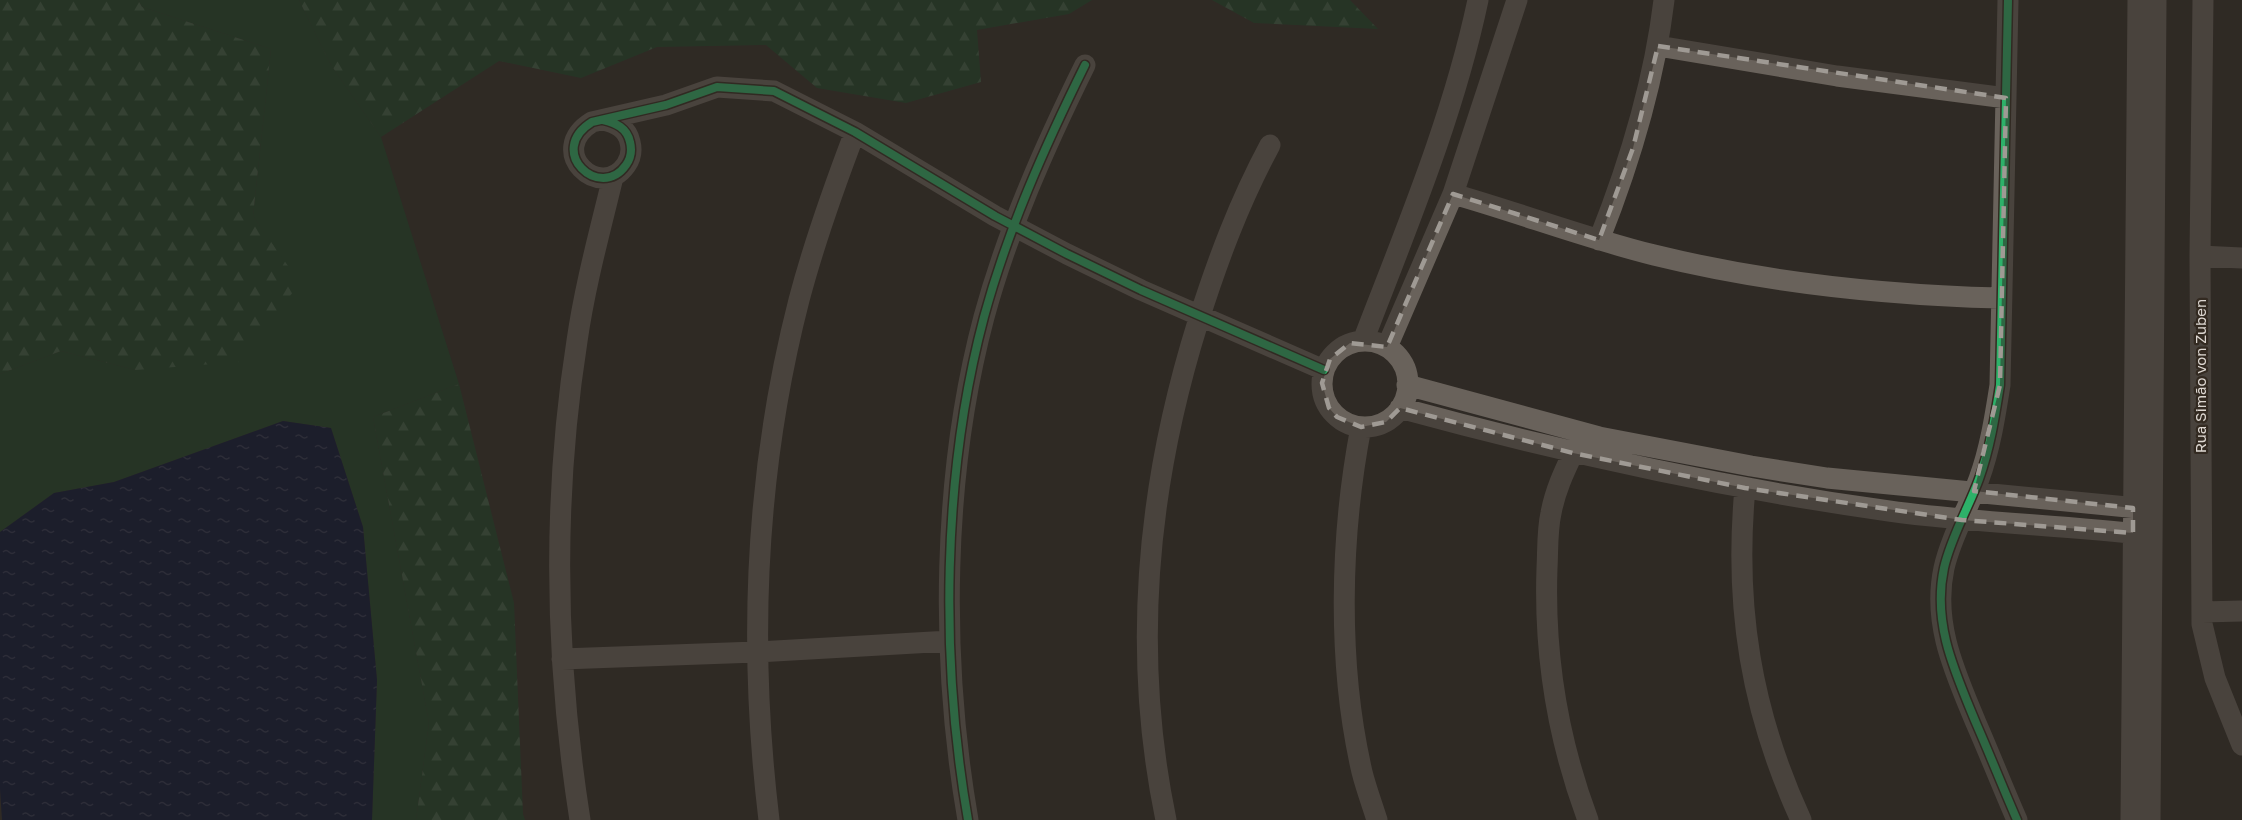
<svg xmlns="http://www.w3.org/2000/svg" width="2242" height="820" font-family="'Golos Text',sans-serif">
<defs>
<pattern id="forest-firs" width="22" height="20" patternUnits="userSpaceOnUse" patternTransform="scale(1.5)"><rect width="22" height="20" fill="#1b4227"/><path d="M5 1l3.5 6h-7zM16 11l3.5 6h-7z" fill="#3c5d45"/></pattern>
<pattern id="water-ripples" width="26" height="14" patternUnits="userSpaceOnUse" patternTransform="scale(1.5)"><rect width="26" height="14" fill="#061034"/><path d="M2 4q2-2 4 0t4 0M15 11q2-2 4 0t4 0" fill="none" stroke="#2a3250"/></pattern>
</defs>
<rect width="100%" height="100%" fill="#2f2a25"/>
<!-- green -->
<path fill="#1b4227" d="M138,0H299L331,65L381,137L459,384L373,417L429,723L416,820H372L377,680L363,527L331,428L283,421L114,482L54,493L0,532V374L61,351L136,370L299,283L253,216L271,49L142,7Z"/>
<!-- forest -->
<path fill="url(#forest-firs)" d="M0,0H138L142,7L271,49L253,216L300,283L239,362L136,370L61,351L0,374Z
M299,0H1092L1069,14L977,30L981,82L906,103L817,88L766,45L657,47L581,78L499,61L381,137L331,65Z
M1212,0H1350L1378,29L1254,23Z
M459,384L514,603L523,814L525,820H416L429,723L373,417Z"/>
<!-- water -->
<path fill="url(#water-ripples)" d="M283,421L331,428L363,527L377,680L372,820H2L0,789V532L54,493L114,482Z"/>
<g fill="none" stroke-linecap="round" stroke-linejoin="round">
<!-- minor -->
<path stroke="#69625b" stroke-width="21" d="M2008,0L2000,385C1995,417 1990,449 1979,479C1968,509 1951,537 1944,568C1932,624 1955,672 1976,723C1990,755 2003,788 2017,820
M2203,0L2200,256L2202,624L2215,678L2242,745
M1658,46L1837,76L2006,98
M603,120C616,123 627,128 630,142C632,150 631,158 626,165C600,202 545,151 592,122L666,105L717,87L774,91L855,132L995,216L1067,254L1141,290L1324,370
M1453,194C1520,213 1585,238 1654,255C1768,283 1884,295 2001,298
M1599,240C1630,162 1654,84 1664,0
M2200,256L2242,258
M1363,341C1406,229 1453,118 1478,0
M1322 384a43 43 0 1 1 86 0a43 43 0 1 1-86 0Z
M1387,347L1453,194L1517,0
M1407,385L1599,437L1751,466L1827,478L2148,509
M1400,408C1561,452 1724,488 1889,511C1975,523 2061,525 2147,535
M1361,427C1340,536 1337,664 1362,772C1366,788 1372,804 1377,820
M1573,453C1564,472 1555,491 1551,513C1547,531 1548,550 1547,568C1544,653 1558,740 1588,820
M1745,488C1734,607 1751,711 1801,820
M2202,612L2242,611
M562,659L756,652L950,641
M580,820C555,661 552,500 577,341C585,285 600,231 613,177
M769,820C748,646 755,471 799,300C814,243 834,187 855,132
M968,820C940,659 942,475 984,317C1008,229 1045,146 1085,65
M1166,820C1131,652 1147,485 1198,322C1218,259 1239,203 1270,145
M2131,820L2138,0
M2150,820L2156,0"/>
<defs>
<path id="cycleway" d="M2008,0L2000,385C1995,417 1990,449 1979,479C1968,509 1951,537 1944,568C1932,624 1955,672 1976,723C1990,755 2003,788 2017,820
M603,120C616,123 627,128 630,142C632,150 631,158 626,165C600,202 545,151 592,122L666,105L717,87L774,91L855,132L995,216L1067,254L1141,290L1324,370
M968,820C940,659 942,475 984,317C1008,229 1045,146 1085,65"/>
</defs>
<!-- cycleway casing -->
<use href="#cycleway" stroke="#332a21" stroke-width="11"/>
<!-- cycleway -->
<use href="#cycleway" stroke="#2db169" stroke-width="8"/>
</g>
<!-- marked area -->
<path d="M0 0H2242V820H0ZM1658,46L2006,98L2000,385L1974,491L2133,508V533L1962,520L1745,488L1573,453L1400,408L1386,422L1361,427L1337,417L1329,408L1322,383L1330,359L1350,343L1387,347L1453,194L1599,240L1633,148Z" fill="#2f2a25" fill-opacity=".55" fill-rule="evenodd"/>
<path fill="none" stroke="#9f9a94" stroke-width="4.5" stroke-dasharray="12 8" stroke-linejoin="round" d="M1658,46L2006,98L2000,385L1974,491L2133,508V533L1962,520L1745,488L1573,453L1400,408L1386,422L1361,427L1337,417L1329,408L1322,383L1330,359L1350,343L1387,347L1453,194L1599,240L1633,148Z"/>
<g text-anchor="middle" stroke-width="4.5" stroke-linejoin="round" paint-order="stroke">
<!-- street labels -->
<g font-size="15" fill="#dcd6d0" stroke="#332a21">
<text transform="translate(2201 376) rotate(-90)" y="5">Rua Simão von Zuben</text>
</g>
</g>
</svg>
